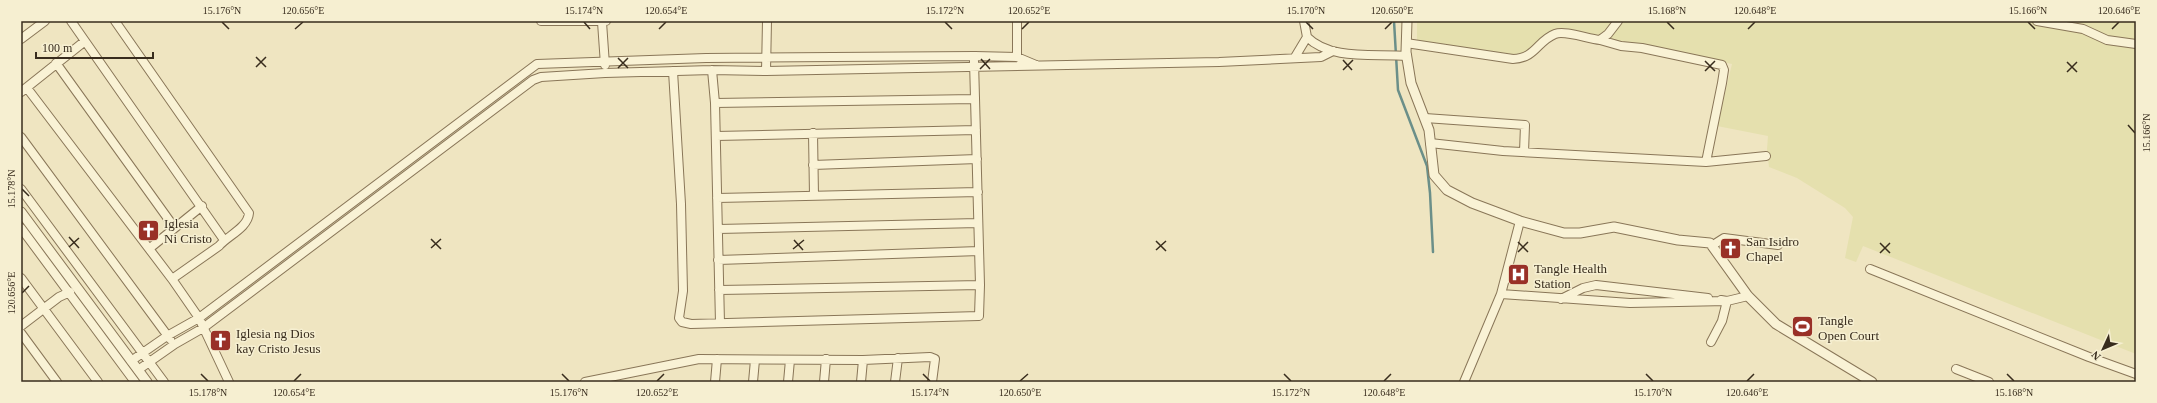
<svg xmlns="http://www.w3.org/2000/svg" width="2157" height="403" font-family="'Times New Roman',serif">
<rect width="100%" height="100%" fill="#efe5c1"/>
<!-- farmland -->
<path fill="#e5e0ae" d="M1417,21H2136V354L1863,246L1856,262L1845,258L1853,217L1845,208L1797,178L1769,167L1767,149L1768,136L1717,126L1732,64L1560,30L1523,54H1510L1417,41Z"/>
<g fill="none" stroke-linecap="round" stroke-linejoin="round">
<!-- stream -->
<path stroke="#6b8f89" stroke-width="2.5" d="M1394,21L1398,90L1427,166L1430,193L1433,252"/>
<defs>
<path id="minor" d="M71,21L224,240
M115,21L249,213C248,228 227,236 219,246L172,279
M541,21H606
M1017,21V57
M1304,21L1307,37C1331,61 1375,53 1407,56
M2037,21L2083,29L2107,40L2136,44
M602,22L605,65
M21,39L45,21
M1600,40L1621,46L1642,48L1722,65L1724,70L1722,83L1706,162
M1406,43L1513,59C1536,58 1537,41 1555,34C1565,30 1588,39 1600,40L1608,34L1618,21
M1295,57L1307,37
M56,63L174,227
M712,70L715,103L720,323
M673,71L681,204L683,291L679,318L682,322L691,324L979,316L980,285L974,61
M766,71L767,21
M27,88L172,279L199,318L229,382
M21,92L85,41
M715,103L975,99
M1425,118L1525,125L1524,152
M813,133L814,196
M716,136L976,130
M21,137L170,339
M1430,143L1503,151L1706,162L1766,156
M813,165L977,159
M21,189L164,382
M717,198L978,192
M21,228L135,382
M718,229L978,223
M1713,245L1724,238L1778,245
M150,248L202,206
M718,260L979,251
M1870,269L2089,357L2136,374
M21,278L98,382
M719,290L980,285
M1501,294L1630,303L1727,301L1722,321L1711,342
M1561,299L1583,288L1596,285L1708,298
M1721,300L1727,301L1748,296
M21,326L59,297L70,292
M21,333L57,382
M131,361L167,336L199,318L537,64L706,58L975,56L1017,57L1036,65
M1956,369L1989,382
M138,370L175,344L203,328L533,80L541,77L605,73L712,70L766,71L1219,62L1321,57L1333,51
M585,382L699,359L863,360L930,357L935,359L932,382
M715,382L717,359
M753,382L755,360
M788,382L790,360
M824,382L826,359
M861,382L863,360
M895,382L898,358
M1464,382L1501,294L1520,221"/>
<path id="tertiary" d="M1407,21L1406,52L1411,83L1429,130L1434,175L1447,190L1472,203L1520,221L1564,233H1580L1614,227L1678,240L1710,243L1748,296L1776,324L1872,382
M21,212L147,382"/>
</defs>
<!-- minor casing -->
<use href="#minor" stroke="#897658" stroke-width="10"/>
<!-- tertiary casing -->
<use href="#tertiary" stroke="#897658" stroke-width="11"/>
<!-- minor -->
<use href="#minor" stroke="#f9f2d5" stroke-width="8"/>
<!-- tertiary -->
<use href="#tertiary" stroke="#f9f2d5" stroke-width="9"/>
</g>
<!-- ticks -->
<path fill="none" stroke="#382c1d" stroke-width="1.5" d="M222,22L229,29M584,22L590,29M945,22L952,29M1306,22L1313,29M1667,22L1674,29M2028,22L2035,29M295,29L303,22M659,29L666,22M1022,29L1029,22M1385,29L1392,22M1748,29L1755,22M2112,29L2119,22M256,57L266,67M618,58L628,68M981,59L990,69M1343,60L1352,70M1705,61L1715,71M2067,62L2077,72M256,67L266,57M618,68L628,58M980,69L990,59M1343,70L1353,60M1705,71L1715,61M2067,72L2077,62M2128,125L2135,133M22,189L29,196M69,237L79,248M431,239L441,249M794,240L803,250M1156,241L1166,251M1518,242L1528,252M1880,243L1890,253M69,247L79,238M431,248L441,239M793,249L804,240M1156,250L1166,241M1518,252L1528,242M1880,253L1890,243M22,293L29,286M201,374L208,381M562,374L569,381M923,374L930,381M1284,374L1291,381M1646,374L1653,381M2007,374L2014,381M294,381L301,374M657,381L664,374M1020,381L1028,374M1384,381L1391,374M1747,381L1754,374"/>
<!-- icons -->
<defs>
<symbol id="church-square" viewBox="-11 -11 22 22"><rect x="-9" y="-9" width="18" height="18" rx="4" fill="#993027" stroke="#f6efd1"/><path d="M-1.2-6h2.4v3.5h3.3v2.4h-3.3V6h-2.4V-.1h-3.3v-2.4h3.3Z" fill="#fff"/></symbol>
<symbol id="hospital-square" viewBox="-11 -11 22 22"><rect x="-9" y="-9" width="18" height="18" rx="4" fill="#993027" stroke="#f6efd1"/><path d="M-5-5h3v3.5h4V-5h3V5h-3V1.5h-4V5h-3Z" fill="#fff"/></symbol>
<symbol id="stadium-square" viewBox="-11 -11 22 22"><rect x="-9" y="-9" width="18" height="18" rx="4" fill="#993027" stroke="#f6efd1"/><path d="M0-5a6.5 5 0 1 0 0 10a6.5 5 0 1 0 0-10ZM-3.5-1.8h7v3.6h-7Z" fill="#fff"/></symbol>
</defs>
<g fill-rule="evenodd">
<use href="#church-square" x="136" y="218" width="25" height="25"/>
<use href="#church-square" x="1718" y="236" width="25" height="25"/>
<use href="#hospital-square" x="1506" y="262" width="25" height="25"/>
<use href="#stadium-square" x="1790" y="314" width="25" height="25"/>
<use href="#church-square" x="208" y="328" width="25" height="25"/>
</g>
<g text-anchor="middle" stroke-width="3" stroke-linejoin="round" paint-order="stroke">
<!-- poi labels -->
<g font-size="13" fill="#382c1d" stroke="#f6efd1" text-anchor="start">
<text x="164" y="228">Iglesia<tspan x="164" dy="15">Ni Cristo</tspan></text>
<text x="1746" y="246">San Isidro<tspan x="1746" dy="15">Chapel</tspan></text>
<text x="1534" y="273">Tangle Health<tspan x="1534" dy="15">Station</tspan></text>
<text x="1818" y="325">Tangle<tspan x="1818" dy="15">Open Court</tspan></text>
<text x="236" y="338">Iglesia ng Dios<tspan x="236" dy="15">kay Cristo Jesus</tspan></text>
</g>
</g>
<!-- border -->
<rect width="2157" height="403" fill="none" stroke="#f6efd1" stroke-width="44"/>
<!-- north arrow -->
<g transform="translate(2103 349) rotate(226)" stroke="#f6efd1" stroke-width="3" paint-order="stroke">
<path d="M0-3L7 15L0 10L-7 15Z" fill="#382c1d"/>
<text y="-6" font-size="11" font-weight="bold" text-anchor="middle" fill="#382c1d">N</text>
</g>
<!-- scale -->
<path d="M36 52v6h117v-6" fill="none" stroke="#382c1d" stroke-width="2"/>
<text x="42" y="52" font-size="12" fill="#382c1d" stroke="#f6efd1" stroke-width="3" paint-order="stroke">100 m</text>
<rect x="22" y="22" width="2113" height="359" fill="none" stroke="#382c1d" stroke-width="1.5"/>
<g font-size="10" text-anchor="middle" fill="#382c1d">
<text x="222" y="14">15.176°N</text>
<text x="303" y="14">120.656°E</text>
<text x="584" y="14">15.174°N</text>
<text x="666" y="14">120.654°E</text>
<text x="945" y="14">15.172°N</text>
<text x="1029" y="14">120.652°E</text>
<text x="1306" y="14">15.170°N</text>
<text x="1392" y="14">120.650°E</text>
<text x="1667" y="14">15.168°N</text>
<text x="1755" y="14">120.648°E</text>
<text x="2028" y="14">15.166°N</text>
<text x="2119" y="14">120.646°E</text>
<text transform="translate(2146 133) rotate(-90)" y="4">15.166°N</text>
<text transform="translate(11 189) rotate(-90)" y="4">15.178°N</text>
<text transform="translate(11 293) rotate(-90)" y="4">120.656°E</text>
<text x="208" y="396">15.178°N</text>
<text x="294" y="396">120.654°E</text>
<text x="569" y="396">15.176°N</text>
<text x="657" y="396">120.652°E</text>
<text x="930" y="396">15.174°N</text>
<text x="1020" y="396">120.650°E</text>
<text x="1291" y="396">15.172°N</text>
<text x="1384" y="396">120.648°E</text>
<text x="1653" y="396">15.170°N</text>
<text x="1747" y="396">120.646°E</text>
<text x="2014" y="396">15.168°N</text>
</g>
</svg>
